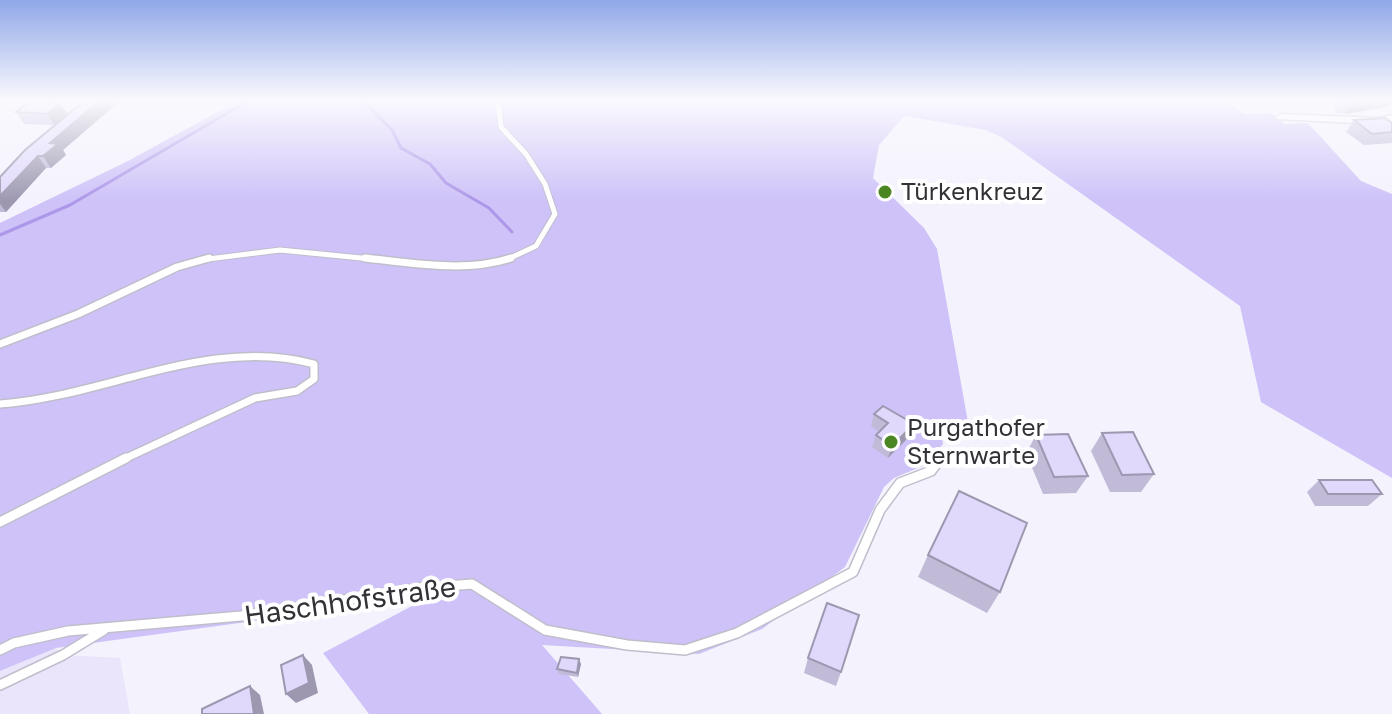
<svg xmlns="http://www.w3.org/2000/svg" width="1392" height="714" font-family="'Golos Text',sans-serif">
<rect width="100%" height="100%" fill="#f4f2fd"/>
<!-- built -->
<path fill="#eae5fb" d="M56,648L63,655L120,658L130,714H0V671Z"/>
<!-- green -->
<path fill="#cec2f8" d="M237,101H1225L1245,114L1271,113L1285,124L1308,123L1361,181L1392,194V478L1261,402L1240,306L1003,138L986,130L904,116L879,145L873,178L924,228L937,249L969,428L941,432L943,444L925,465L894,478L884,487L845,567L762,629L699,654L542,645L602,714H369L323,653L429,597L56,648L0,671V223L130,160Z"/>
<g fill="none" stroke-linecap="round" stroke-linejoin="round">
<!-- stream -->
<path stroke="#ad97e9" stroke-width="3" d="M363,101L392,130L401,148L430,164L446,183L489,208L512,232
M0,235L70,205L248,101"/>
<defs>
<path id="lane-far2" d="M498,101L501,127L526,154L545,184L555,214L536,246L506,260
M200,260L280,250L382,260"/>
<path id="lane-far1" d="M365,258C411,263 466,273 511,258
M0,344L78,314L177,267L209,258
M0,404C104,397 210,335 314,364V379L297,391L255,398L122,460
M940,460L942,457"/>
<path id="lane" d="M0,522L126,458
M0,650L14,643L68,631L241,616L421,588L472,584L545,630L627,645L685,650L737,633L853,572L880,510L900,483L931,471L941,458
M0,685L63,655L104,630"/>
<path id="street" d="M1281,114L1378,118L1392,115V121L1378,124L1277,119L1276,117Z"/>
</defs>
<!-- lane-far2 casing -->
<use href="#lane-far2" stroke="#c0becb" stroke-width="7"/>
<!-- lane-far1 casing -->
<use href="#lane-far1" stroke="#c0becb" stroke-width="10"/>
<!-- lane casing -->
<use href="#lane" stroke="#c0becb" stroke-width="12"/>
<!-- street casing -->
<use href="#street" stroke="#c0becb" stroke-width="3"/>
<!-- lane-far2 -->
<use href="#lane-far2" stroke="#fff" stroke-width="5"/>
<!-- lane-far1 -->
<use href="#lane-far1" stroke="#fff" stroke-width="7"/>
<!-- lane -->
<use href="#lane" stroke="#fff" stroke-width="9"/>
<!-- street -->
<use href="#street" fill="#fff" fill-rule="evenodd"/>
</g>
<!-- wall -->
<path fill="#c1bbd8" d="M1331,101H1392L1386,107L1345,114L1336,113Z
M60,103L68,114L85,131L63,150L66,155L51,168H46L6,212H0V177L55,125L24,124L16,112Z
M1354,120L1392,123V143L1364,145L1346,132Z
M874,414L910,436L888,458L872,447L876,435L879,432L871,426Z
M1102,433L1154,474L1141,492H1110L1091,451Z
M1036,435L1088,476L1076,493L1043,494L1026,453Z
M1319,480L1382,494L1368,506H1315L1307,492Z
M928,555L1000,592L987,613L918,577Z
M808,658L841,672L836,686L804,673Z
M581,664L578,677L559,674L557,669Z"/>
<!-- shaded-wall -->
<path fill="#9d98b0" d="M99,101H120L63,150L66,155L51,168L43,156L50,143Z
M1356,101H1392V104L1386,107L1345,114L1353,102Z
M60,103L68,114L55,125L47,114Z
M38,156L46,168L6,212L0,204V196Z
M914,424L910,436L888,458L892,446Z
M303,655L312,665L318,693L296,703L286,694Z
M579,659L581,664L578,677L577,673Z
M250,686L260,695L264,714H254Z"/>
<!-- building -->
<path fill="#e0d9fb" stroke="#9d98b0" stroke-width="2" d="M30,101H33L60,103L47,114L16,112Z
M84,101H99L50,143L58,144L43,156H38L0,196V177L25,150Z
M1385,118L1392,123V132L1372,134L1354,120Z
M883,406L914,424L892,446L876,435L888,423L874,414Z
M1133,432L1154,474L1122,475L1102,433Z
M1068,434L1088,476L1054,477L1036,435Z
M1319,480H1372L1382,494H1328Z
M959,491L1027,523L1000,592L928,555Z
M827,603L859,615L841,672L808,658Z
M303,655L309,683L286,694L281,665Z
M561,657L579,659L577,673L557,669Z
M250,686L254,714H202V709Z"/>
<!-- sky -->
<linearGradient id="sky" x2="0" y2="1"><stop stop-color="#90a8e8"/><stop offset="0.5" stop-color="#faf9fe"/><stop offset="1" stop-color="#faf9fe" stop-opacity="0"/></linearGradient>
<rect width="1392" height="201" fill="url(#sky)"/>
<!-- markers -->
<g fill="#4b8622" stroke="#fff" stroke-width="3">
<circle cx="885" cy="192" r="8"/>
<circle cx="891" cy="442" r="8"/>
</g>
<g text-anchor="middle" stroke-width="8" stroke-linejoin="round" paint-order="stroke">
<!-- poi labels -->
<g font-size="24" fill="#323136" stroke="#fff" text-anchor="start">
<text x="901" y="200">Türkenkreuz</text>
<text x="907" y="436">Purgathofer<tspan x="907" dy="28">Sternwarte</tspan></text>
</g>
<!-- near-street labels -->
<g font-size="28" fill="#323136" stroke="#fff">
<text transform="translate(350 601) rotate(-8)" y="10">Haschhofstraße</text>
</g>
</g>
</svg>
